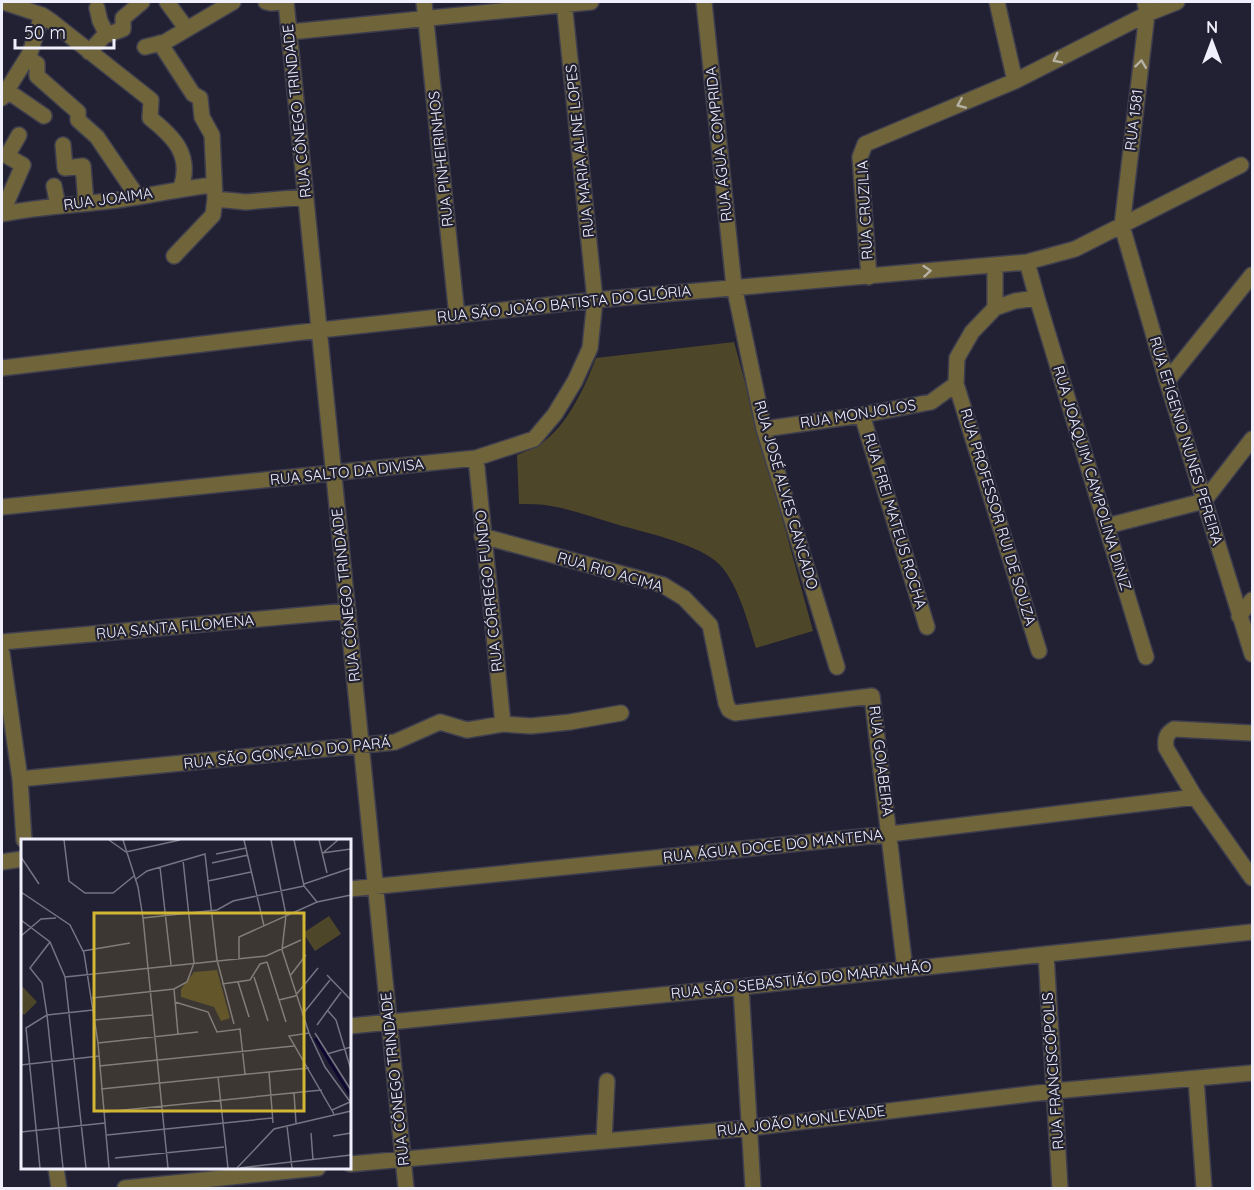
<svg xmlns="http://www.w3.org/2000/svg" width="1254" height="1190" font-family="Quicksand,sans-serif">
<rect width="100%" height="100%" fill="#212133"/>
<!-- green -->
<path fill="#4e4629" d="M734,342L813,631L756,648C748,623 738,583 719,564C700,545 648,533 622,526C598,519 575,510 551,506C541,504 529,504 519,504L517,455C524,452 532,449 539,445C567,427 585,387 596,358Z"/>
<g fill="none" stroke-linecap="round" stroke-linejoin="round">
<defs>
<path id="minor" d="M3,2L42,15L51,21L151,100L150,118C174,137 192,155 181,188
M167,2L186,28
M266,2L271,3L285,2
M286,2L406,1188
M424,2L457,316
M704,2L734,286L764,429L837,667
M997,2L1015,81
M1145,2L1147,14L1122,226L1167,381L1252,654
M97,8L100,21L107,35
M290,32L591,2
M160,43L193,94L200,98L202,117L212,135L215,199L213,215L174,256
M145,47L165,42L233,2
M89,52L104,36L123,29V18L142,2
M27,58L37,64V76L78,112V120L97,137L137,196
M6,90L44,116
M2,98L30,53L42,15
M63,145L65,168L83,166L86,203
M54,186L58,206
M215,199L246,202L305,197
M2,213L23,165L7,156L19,135
M2,214C40,206 79,205 117,200C150,196 182,188 214,185
M995,265V308
M869,277L860,157L865,144L1015,81L1147,14L1177,2
M1037,298L1146,657
M2,368L320,330L595,300L1027,262L1075,249L1241,165
M1167,381L1252,275
M956,384L1039,651
M862,415L927,627
M764,429L862,415L931,402L956,384L957,358L972,332L995,308L1015,301L1037,298L1027,262
M476,458L503,724
M2,507L476,458L534,439L555,414L575,381L590,348L595,300L564,2
M1107,526L1204,501L1252,439
M482,536L663,585L684,598L710,625L726,703L729,710L735,713L872,696L905,969
M1239,616L1252,600
M2,642L348,611
M2,653L20,779L24,840
M1252,733L1174,729C1166,734 1165,738 1166,748L1195,797L1252,878
M20,779L395,742L440,722L467,730L503,724L531,726L570,722L621,713
M2,862L22,859
M350,889L890,834L1195,797
M1046,954L1060,1188
M741,987L753,1188
M350,1026L741,987L1252,932
M1196,1079L1204,1188
M604,1141L607,1081
M350,1164L749,1128L1054,1091L1252,1073
M56,1168L59,1188
M125,1188L318,1168"/>
</defs>
<!-- minor casing -->
<use href="#minor" stroke="#3e3e4f" stroke-width="18"/>
<!-- minor -->
<use href="#minor" stroke="#6f643a" stroke-width="15"/>
</g>
<!-- one-way arrows -->
<defs><path id="oneway-chevron" d="M-2-3.5L2.5 0L-2 3.5" fill="none" stroke-width="1.6" stroke-linecap="round" stroke-linejoin="round" transform="scale(1.5)"/></defs>
<g stroke="#b6b1a5">
<use href="#oneway-chevron" transform="translate(1057 59) rotate(153)"/>
<use href="#oneway-chevron" transform="translate(1141 64) rotate(-83)"/>
<use href="#oneway-chevron" transform="translate(961 104) rotate(157)"/>
<use href="#oneway-chevron" transform="translate(927 271) rotate(-5)"/>
</g>
<g text-anchor="middle" stroke-width="4.5" stroke-linejoin="round" paint-order="stroke">
<!-- street labels -->
<g font-size="15" fill="#f0f0fc" stroke="#212133">
<text transform="translate(297 111) rotate(-96)" y="5">RUA CÔNEGO TRINDADE</text>
<text transform="translate(1134 120) rotate(-83)" y="5">RUA 1581</text>
<text transform="translate(719 144) rotate(-96)" y="5">RUA ÁGUA COMPRIDA</text>
<text transform="translate(580 151) rotate(-96)" y="5">RUA MARIA ALINE LOPES</text>
<text transform="translate(441 159) rotate(-96)" y="5">RUA PINHEIRINHOS</text>
<text transform="translate(108 199) rotate(-8)" y="5">RUA JOAIMA</text>
<text transform="translate(865 210) rotate(-93)" y="5">RUA CRUZILIA</text>
<text transform="translate(564 304) rotate(-6)" y="5">RUA SÃO JOÃO BATISTA DO GLÓRIA</text>
<text transform="translate(858 414) rotate(-9)" y="5">RUA MONJOLOS</text>
<text transform="translate(1186 441) rotate(73)" y="5">RUA EFIGENIO NUNES PEREIRA</text>
<text transform="translate(347 472) rotate(-6)" y="5">RUA SALTO DA DIVISA</text>
<text transform="translate(1092 478) rotate(73)" y="5">RUA JOAQUIM CAMPOLINA DINIZ</text>
<text transform="translate(786 495) rotate(74)" y="5">RUA JOSÉ ALVES CANCADO</text>
<text transform="translate(998 517) rotate(73)" y="5">RUA PROFESSOR RUI DE SOUZA</text>
<text transform="translate(895 521) rotate(73)" y="5">RUA FREI MATEUS ROCHA</text>
<text transform="translate(610 572) rotate(16)" y="5">RUA RIO ACIMA</text>
<text transform="translate(489 591) rotate(-96)" y="5">RUA CÓRREGO FUNDO</text>
<text transform="translate(346 595) rotate(-96)" y="5">RUA CÔNEGO TRINDADE</text>
<text transform="translate(175 627) rotate(-5)" y="5">RUA SANTA FILOMENA</text>
<text transform="translate(287 753) rotate(-6)" y="5">RUA SÃO GONÇALO DO PARÁ</text>
<text transform="translate(881 761) rotate(83)" y="5">RUA GOIABEIRA</text>
<text transform="translate(773 846) rotate(-6)" y="5">RUA ÁGUA DOCE DO MANTENA</text>
<text transform="translate(801 980) rotate(-6)" y="5">RUA SÃO SEBASTIÃO DO MARANHÃO</text>
<text transform="translate(1053 1071) rotate(-94)" y="5">RUA FRANCISCÓPOLIS</text>
<text transform="translate(395 1079) rotate(-96)" y="5">RUA CÔNEGO TRINDADE</text>
<text transform="translate(801 1121) rotate(-7)" y="5">RUA JOÃO MONLEVADE</text>
</g>
</g>
<!-- overview -->
<g transform="translate(21 839)">
<rect width="330" height="330" fill="#212133"/>
<path d="M308,77L320,95L294,112L282,94ZM196,131L209,179L200,182L193,168L160,158V150L173,133ZM0,146L16,163L3,176L0,173Z" fill="#4e4629"/>
<path fill="none" stroke="#0f0730" stroke-width="3" d="M294,199L330,257"/>
<path fill="none" stroke="#747483" stroke-width="1.5" d="M43,1L48,42L64,54H92L113,37M88,1L105,13L159,1M102,1L117,48L122,79L147,329M223,1L243,87M250,1L265,76L261,111L288,194M273,1L283,47L296,63M298,1L306,34M303,13L317,1M301,14L330,10M195,15L225,9M0,18L18,45M191,24L227,16M139,28L150,126M115,40L126,32L184,15L196,121L213,185M187,42L230,33M283,45L330,29M0,53L49,86L63,114L77,204L88,329M122,79L196,71L212,62L283,47M0,81L29,103L44,138L65,329M0,97L20,80L35,79M29,103L9,129L21,144L26,176L42,329M62,112L109,104M218,120V98L296,63L330,56M246,123L265,183M306,136L330,161M269,137L285,116M44,138L245,117L280,101M233,138L247,182M217,143L228,178M201,145L229,141L239,125L246,123M153,150L157,195M71,159L153,150L166,143L173,124L162,21M258,161L274,157L297,129M154,163L187,173L196,193L219,190L224,235M307,172L315,181L330,231M281,176L309,141M73,181L131,176M296,186L320,153M288,194L268,197L313,275M288,194L304,228L330,264M294,194L330,251M77,204L177,193M306,215L330,208M0,226L78,217M78,227L273,207M248,233L252,284M197,238L207,329M80,250L288,229M273,254L275,284M311,271L329,263M83,273L301,251M266,287L271,329M0,293L84,284M290,294L292,321M86,296L251,279M312,297L330,294M94,319L203,308M19,329L5,189L26,176L72,171M216,329L253,290L330,272M219,329L330,316"/>
<path fill="#d4b635" fill-opacity="0.15" stroke="#d4b635" stroke-width="3" d="M73,74H283V272H73Z"/>
<rect width="330" height="330" fill="none" stroke="#f0f0fc" stroke-width="3"/>
</g>
<!-- border -->
<rect width="1254" height="1190" fill="none" stroke="#f0f0fc" stroke-width="6"/>
<!-- north arrow -->
<g transform="translate(1212 42)" stroke="#212133" stroke-width="4.5" paint-order="stroke">
<path d="M0-4.5L10 22L0 15L-10 22Z" fill="#f0f0fc"/>
<text y="-9" font-size="16" font-weight="bold" text-anchor="middle" fill="#f0f0fc">N</text>
</g>
<!-- scale -->
<path d="M15 39v9h99v-9" fill="none" stroke="#f0f0fc" stroke-width="3"/>
<text x="24" y="39" font-size="18" fill="#f0f0fc" stroke="#212133" stroke-width="4.5" paint-order="stroke">50 m</text>
</svg>
